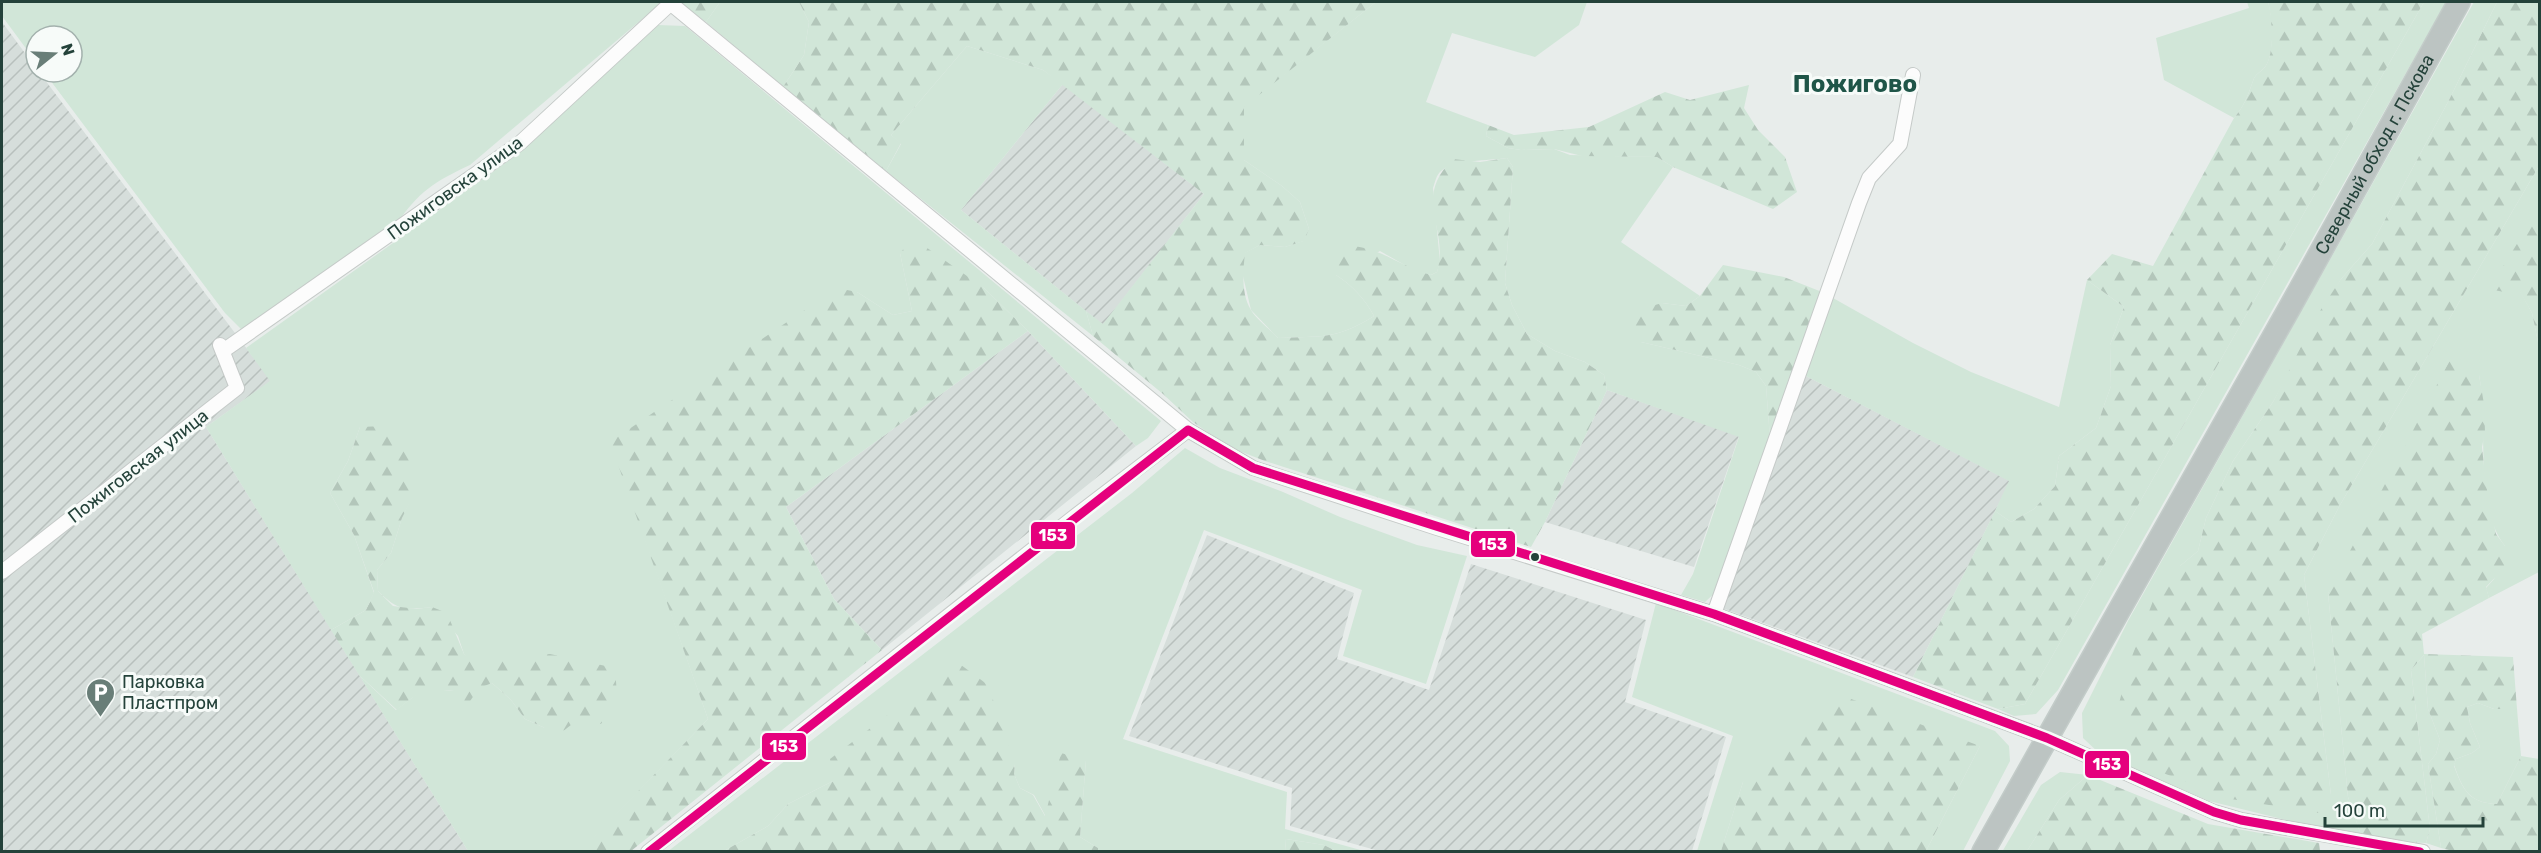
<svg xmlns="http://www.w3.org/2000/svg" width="2541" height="853" font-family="Rubik,sans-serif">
<defs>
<pattern id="industrial-furrows" width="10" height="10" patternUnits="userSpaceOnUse" patternTransform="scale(1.5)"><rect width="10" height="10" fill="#d6dedb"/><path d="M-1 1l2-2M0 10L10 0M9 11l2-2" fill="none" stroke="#b8c0bd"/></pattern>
<pattern id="forest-firs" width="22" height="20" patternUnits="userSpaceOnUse" patternTransform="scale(1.5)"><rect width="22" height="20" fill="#d1e6d8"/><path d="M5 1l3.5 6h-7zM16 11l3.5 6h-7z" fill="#b3c6ba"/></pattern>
</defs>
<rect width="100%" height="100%" fill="#e8edeb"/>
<!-- industrial -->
<path fill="url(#industrial-furrows)" d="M2,22L36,68V72H39L271,381L206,427L468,851H2Z
M1063,84L1204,194L1103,325L961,210Z
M1028,331L1136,446L882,650L834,599L786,507Z
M1802,374L2010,481L1913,677L1722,608Z
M1607,390L1739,436L1694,567L1545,522Z
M1207,535L1354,593L1337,659L1429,690L1471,564L1646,620L1625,702L1726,737L1692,851H1379L1290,826L1292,788L1129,736Z"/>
<!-- grass -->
<path fill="#d1e6d8" d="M2,2H658L661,3L470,165C434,182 419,191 396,225L244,332L225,313L44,72H72V36H36V62L2,16Z
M720,2H799L809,22L804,55L783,87L706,22Z
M1376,2H1587L1579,25L1535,57L1452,33L1426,102L1488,125L1486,136L1508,148L1521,150L1554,149L1570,155L1657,157L1673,167L1621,242L1700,296L1686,306L1662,303L1641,342L1739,365L1756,372L1766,386L1770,438L1719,589L1705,602L1681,595L1693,574L1739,437L1607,390L1604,375L1585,362L1555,351L1527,334L1512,305L1505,283L1513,167L1507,158C1489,161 1454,159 1441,171C1436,175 1435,183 1433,188L1440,262L1437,272L1431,275L1415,271L1380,251L1336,275C1352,285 1365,299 1374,316C1336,340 1321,336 1278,338L1251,310L1242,272L1244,253L1260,245L1285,247L1303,241L1309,229L1300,202L1282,186L1244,160V106Z
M2247,2H2268C2273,17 2275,54 2265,67C2261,72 2255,74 2253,81C2247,97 2245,105 2234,118L2164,80L2156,38L2249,8Z
M2424,2H2446L2058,690L2036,714L2014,716L1998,709L2025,704Z
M2474,2H2497L2449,100L2372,244L2341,279L2273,402L2233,461L2206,518L2198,551L2180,566L2331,795L2304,575L2340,505L2539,166V219L2538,211L2520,291L2532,313L2539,347V572L2489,598L2486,588L2494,579L2505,546C2473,506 2489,425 2479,375L2328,593L2348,797L2361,835L2298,823L2209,801L2100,754L2083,738L2082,713L2128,621Z
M658,25L685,26L1161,421L1148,438L1136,446L1028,331L984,288L900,253L912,311L893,315L857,292L611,442L708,719L580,852L468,851L359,675L396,710L421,691L433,689L454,691L492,683L511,700L525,719L545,728L464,654L458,636L432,607C405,610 398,611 378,591L377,570L391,553L402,518L413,494L360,427L348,461L330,493L354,535L374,593L366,610L331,630L206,427L270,381L246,348L512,158Z
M967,46L1043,70L1063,84L961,210L1086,311L1093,336L886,171L901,144L891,135Z
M2087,280L2124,307L2110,345L2111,386L2096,428L2059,456L2055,486L2034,509L2011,522L1995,511L2009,481L1802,374L1833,298L1913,343L1971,372L2059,407Z
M1185,448L1220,468L1283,492L1340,517L1417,545L1467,556L1426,684L1343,656L1362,590L1204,530L1123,739L1287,792L1285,829L1364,851H1336L1324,845L1286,839L1285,851H1098V848L1080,837L1086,760L1046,817L1034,795L1020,788L1014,774L1015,764L833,781L788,804L768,826L724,851L667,852L1132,493Z
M1656,603L1995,731L2009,746L2010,761L1963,851H1926L1980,746L1743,782L1721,851H1697L1733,736L1632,697Z
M2424,655L2428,709L2440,740L2436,754L2428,764L2441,848L2426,843L2430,829L2411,670Z
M2478,703L2494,709H2517L2521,756L2497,804C2469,803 2463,790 2454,765L2456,759L2472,753L2480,747L2470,723L2467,707Z
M2060,772L2088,775L2059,800L2027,851L2002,852L2041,785Z"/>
<!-- forest -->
<path fill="url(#forest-firs)" d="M679,2H720L706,22Z
M799,2H1376L1244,107V160L1282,186L1300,202L1309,229L1304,241L1285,247L1260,245L1245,253C1243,271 1241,294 1251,310C1257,320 1270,329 1278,338C1321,336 1336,340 1374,316C1365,299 1352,285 1336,275L1341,246C1377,244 1398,266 1431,275L1437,272C1450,228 1411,200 1453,159L1480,162L1507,158L1513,167L1505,283L1512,305L1527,334L1555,351L1585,362L1604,375L1607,390L1545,522L1531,547L1265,461L1229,447L1193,422L1163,394L1093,336L1086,311L1103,324L1204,194L1043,70L967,46L891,135L901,143L886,171L783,87L804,55L809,22Z
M2268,2H2424L2025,704L1998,709L1913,677L1995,511L2011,522L2034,509L2055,486L2059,456L2096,428L2111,386L2110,345L2124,307L2087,280L2112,254L2153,266L2234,118C2245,105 2247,97 2253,81C2255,74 2261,72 2265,67C2275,54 2272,17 2268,2Z
M2497,2H2539V166L2340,505L2304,575L2331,795L2319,813L2231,799L2137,763L2118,707L2131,659L2153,601L2180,566L2198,551L2206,518L2233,461L2273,402L2316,317L2341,279L2372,244L2449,100Z
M1749,85L1744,108L1758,130L1785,157L1797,192L1773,209L1673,167L1657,157L1582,156L1554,149L1521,150L1508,148L1486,136L1488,125L1514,135L1589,127L1665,92L1690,100Z
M2538,210L2540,219L2539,347L2532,313L2520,292L2509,293L2489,289Z
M913,238L984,288L1028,331L786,507L834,599L882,650L631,851H580L708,719L610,442L837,288L857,292L893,315L912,311L900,253Z
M1723,265L1784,277L1822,292L1770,438L1766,386L1756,372L1739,365L1641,342L1632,332L1638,310L1662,303L1686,306L1700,296Z
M2452,356L2470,365L2479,375L2484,404L2485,432L2482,447L2486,485L2496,534L2505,546L2507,565L2486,587L2489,598L2422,634L2424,654L2513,657L2517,709H2494L2478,703L2467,707L2470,723L2480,747L2472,753L2456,759L2454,766C2463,790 2469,803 2497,804L2521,756L2539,759V851L2457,852L2441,848L2428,764L2436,754L2440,740L2428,709L2424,655L2411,670L2430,829L2426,843L2404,842L2361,835L2348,797L2328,593Z
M385,426L411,459L414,494L402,518L391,553L377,570L378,591L393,606L416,609L432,607L447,613L464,654L474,661L550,654L615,668L617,695L601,724L576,721L562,732L545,728L525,719L511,700L492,683L479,688L466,707L454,691C424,688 419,692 397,710L359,675L331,630L366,610L374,592L354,535L330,493L348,461L360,427Z
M957,662L988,685L1015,764L1014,774L1020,788L1033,795L1045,816L1061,753L1086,760L1080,837L1098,848V851H724L768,826L788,804L833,781L830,759Z
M1843,696L1980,746L1926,851H1721L1743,782Z
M2088,775L2208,824L2319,843L2320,851H2027L2059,800Z
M1286,839L1324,845L1336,851H1285Z"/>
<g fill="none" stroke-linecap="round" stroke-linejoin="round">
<defs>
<path id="minor" d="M669,2L1188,430L1253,468L1437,528L1714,614L2047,738L2214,812L2241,820L2423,852
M223,351L520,143L671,3
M2,572L237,388L220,345
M1714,614L1859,203L1869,178L1900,144L1913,75
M648,852L1074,517L1188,430"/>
<g id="highway">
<path id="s1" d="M1983,852L2289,309L2459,2"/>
</g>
</defs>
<!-- minor casing -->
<use href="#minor" stroke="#c5cac8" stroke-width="16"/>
<!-- highway casing -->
<use href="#highway" stroke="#c3ccc9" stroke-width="24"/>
<!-- minor -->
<use href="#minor" stroke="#fcfcfc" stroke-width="14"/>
<!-- highway -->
<use href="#highway" stroke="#bcc4c2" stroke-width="21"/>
<defs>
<path id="bus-1" d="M1188,430L1253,468L1714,614L2047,738L2214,812L2241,820L2420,852
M649,852L1188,430"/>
</defs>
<!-- bus-1 casing -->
<use href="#bus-1" stroke="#f7fbf9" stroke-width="14"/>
<!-- bus-1 -->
<use href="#bus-1" stroke="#e5007d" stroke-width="9"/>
</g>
<!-- icons -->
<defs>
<symbol id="parking-pin" viewBox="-11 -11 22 30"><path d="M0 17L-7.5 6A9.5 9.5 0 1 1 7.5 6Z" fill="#697e78" stroke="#f7fbf9"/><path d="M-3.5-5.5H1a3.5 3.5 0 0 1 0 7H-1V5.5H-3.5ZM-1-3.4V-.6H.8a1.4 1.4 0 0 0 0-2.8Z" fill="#fff"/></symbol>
</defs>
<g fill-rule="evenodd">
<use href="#parking-pin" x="84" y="676" width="33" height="45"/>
</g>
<!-- markers -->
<circle fill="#24423a" stroke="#f7fbf9" stroke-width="2" cx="1535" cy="557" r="5"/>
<g text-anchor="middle" stroke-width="6" stroke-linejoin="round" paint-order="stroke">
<!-- street labels -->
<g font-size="18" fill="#24423a" stroke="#f7fbf9">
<text dy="6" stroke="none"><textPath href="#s1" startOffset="800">Северный обход г. Пскова</textPath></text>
<text transform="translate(455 188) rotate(-36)" y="6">Пожиговска улица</text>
<text transform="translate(138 466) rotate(-38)" y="6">Пожиговская улица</text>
</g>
<!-- poi labels -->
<g font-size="18" fill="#24423a" stroke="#f7fbf9" text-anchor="start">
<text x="122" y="688">Парковка<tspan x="122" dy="21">Пластпром</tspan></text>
</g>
<!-- district labels -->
<g font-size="24" font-weight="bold" fill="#1f5548" stroke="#f7fbf9">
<text x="1855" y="92">Пожигово</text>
</g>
</g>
<g stroke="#f7fbf9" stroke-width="2">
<rect x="1030" y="521" width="46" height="29" rx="6" fill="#e5007d"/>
<rect x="1470" y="530" width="46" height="28" rx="6" fill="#e5007d"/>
<rect x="761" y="732" width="46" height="29" rx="6" fill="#e5007d"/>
<rect x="2084" y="750" width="46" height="29" rx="6" fill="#e5007d"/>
</g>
<g font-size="16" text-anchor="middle" font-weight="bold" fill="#fff">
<text x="1053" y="541">153</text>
<text x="1493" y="550">153</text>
<text x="784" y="752">153</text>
<text x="2107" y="770">153</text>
</g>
<!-- border -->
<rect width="2541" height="853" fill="none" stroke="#24423a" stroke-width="6"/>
<!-- north arrow -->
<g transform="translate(54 54) rotate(72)"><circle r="28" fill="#f7fbf9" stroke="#a3b1ad" stroke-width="1.5"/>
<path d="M0-4.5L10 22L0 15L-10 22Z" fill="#697e78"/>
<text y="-9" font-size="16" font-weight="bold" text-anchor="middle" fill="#24423a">N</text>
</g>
<!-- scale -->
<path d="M2325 817v9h158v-9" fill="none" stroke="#24423a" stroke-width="3"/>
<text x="2334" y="817" font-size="18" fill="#24423a" stroke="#f7fbf9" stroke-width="4.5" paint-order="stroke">100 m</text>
</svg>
